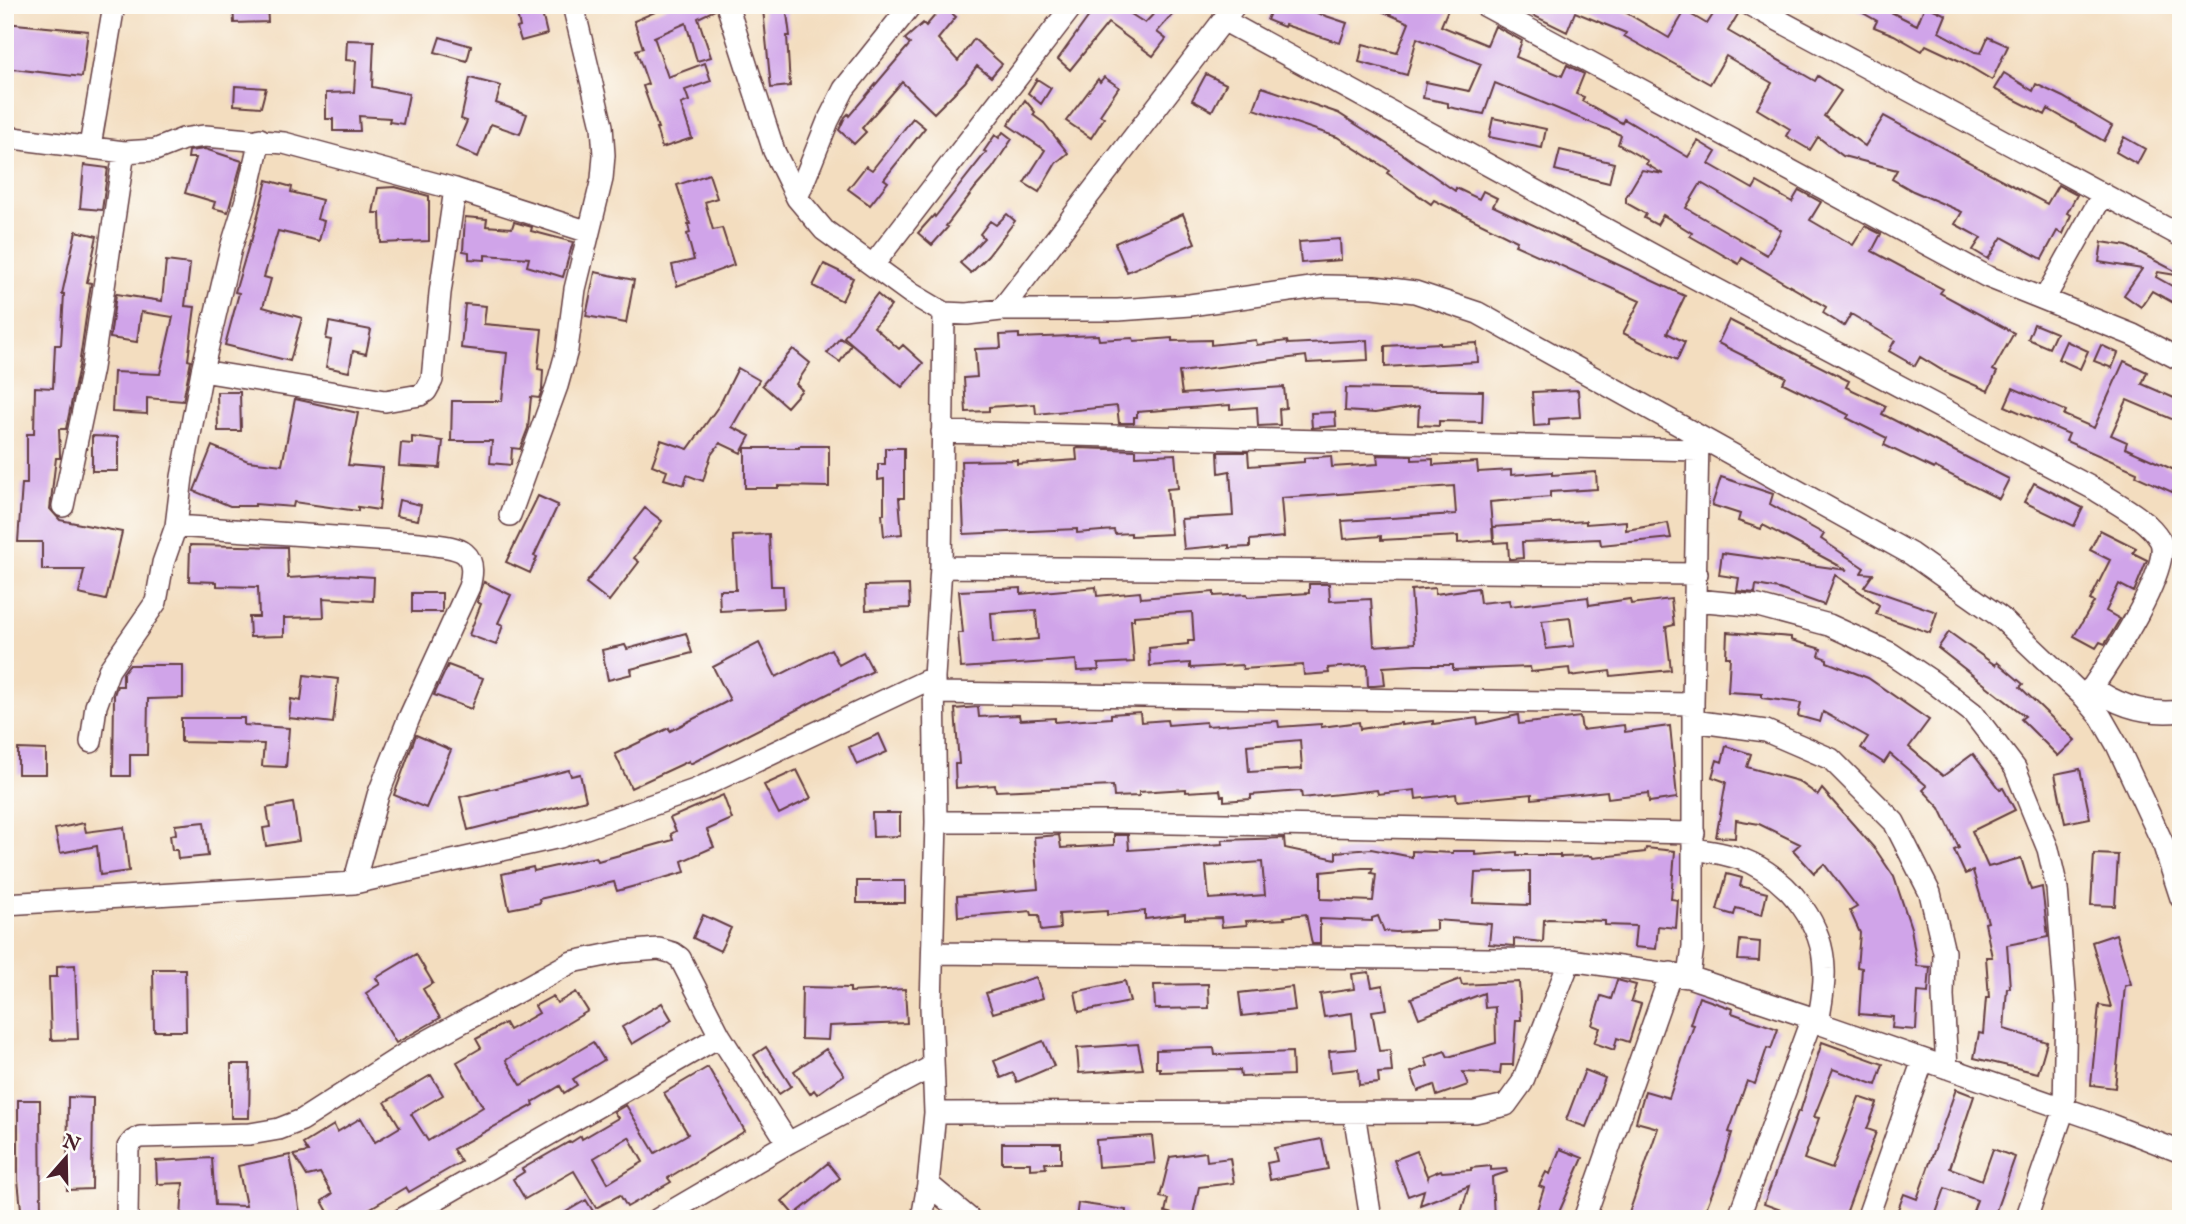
<svg xmlns="http://www.w3.org/2000/svg" width="2186" height="1224" font-family="'IM FELL English',serif">
<rect width="100%" height="100%" fill="#fdfcf7"/>
<filter id="ink" filterUnits="userSpaceOnUse"><feTurbulence type="fractalNoise" baseFrequency=".0143" numOctaves="2"/><feDisplacementMap in="SourceGraphic" scale="14" xChannelSelector="R" yChannelSelector="G"/><feConvolveMatrix kernelMatrix="1 2 1 2 8 2 1 2 1" color-interpolation-filters="sRGB"/></filter>
<filter id="wash" filterUnits="userSpaceOnUse"><feTurbulence type="fractalNoise" baseFrequency=".00686" numOctaves="4" result="noise"/><feDisplacementMap in="SourceGraphic" scale="28" xChannelSelector="R" yChannelSelector="G"/><feGaussianBlur stdDeviation="1.57" result="paint"/><feColorMatrix in="noise" values="0 0 0 0 0 0 0 0 0 0 0 0 0 0 0 0 0 1.4 0 .05"/><feComposite in="paint" operator="in"/></filter>
<g filter="url(#wash)">
<rect width="100%" height="100%" fill="#f3ddbf"/>
<g id="blocks">
<!-- building -->
<path fill="#d0a4e9" fill-rule="evenodd" d="M233,5H267L268,22L234,23Z
M515,5H540L547,34L521,41L517,28L520,27Z
M671,5H714L715,10L698,18L711,57L697,61L686,23L654,37L668,77L705,63L711,81L685,90L689,101L681,104L692,138L662,148L656,128H658L643,86L648,84L636,50L643,48L634,21Z
M1097,5H1117L1145,23L1162,5H1181L1157,32L1166,39L1153,56L1108,23L1070,70L1058,59Z
M1273,5H1293L1347,23L1340,43L1285,25L1284,27L1267,20Z
M1368,5H1450L1441,26L1487,45L1495,26L1522,41L1516,57L1562,76L1567,65L1584,74L1576,94L1584,97L1582,101L1622,123L1624,119L1688,157L1698,141L1716,152L1709,164L1753,189L1757,182L1792,202L1799,190L1821,202L1810,220L1853,245L1865,226L1881,234L1872,251L1943,289L1940,293L2014,333L1993,370L1997,372L1988,391L1945,372L1920,357L1915,366L1889,351L1895,340L1851,314L1844,326L1823,313L1826,307L1742,258L1739,264L1690,236L1692,233L1663,215L1657,225L1644,218L1646,214L1626,203V197L1642,170L1663,174L1646,164L1648,161L1618,144L1621,135L1495,83L1484,114L1448,107V103L1423,98L1426,82L1469,91L1481,64L1417,38L1407,75L1359,62L1363,44L1397,53L1409,23ZM1701,183L1781,230L1767,255L1686,208Z
M1512,5H1613L1669,38L1685,11L1707,24L1719,5H1723L1738,14L1728,31L1815,81L1818,76L1841,91L1824,116L1865,146L1884,116L2047,204L2058,185L2077,195L2067,213L2071,215L2063,234L2057,231L2042,259L2002,237L1988,259L1973,250L1981,238L1955,224L1962,212L1913,191L1892,179L1897,170L1843,156L1818,137L1810,150L1786,136L1790,129L1757,109L1772,83L1726,56L1710,84L1624,36L1626,33L1575,12L1567,32Z
M1849,5H1877L1917,25L1925,5L1946,15L1939,32L1975,52L1981,53L1988,37L2008,46L1992,80L1960,61L1926,45L1922,51L1894,35L1874,27L1877,21Z
M786,6L790,36H787L790,86L771,88L763,9Z
M943,6L956,17L938,39L958,61L974,39L1002,64L991,77L977,66L965,82L934,113L902,82L862,128L866,132L854,144L839,130L845,117L848,114L849,116L910,44L905,39L923,23L926,26Z
M5,23L88,31L82,77L5,68Z
M440,37L471,46L467,61L435,52Z
M347,40L374,41L372,87L409,94L403,124L389,122L390,118L359,116L360,131H333V119H326V93L354,92L356,61L346,60Z
M2004,73L2033,91L2036,84L2063,97L2112,126L2104,141L2048,109L2045,115L1994,89Z
M1206,74L1226,84L1212,111L1192,100Z
M1104,77L1119,87L1100,115L1104,118L1091,138L1066,121L1098,79L1100,82Z
M470,78L501,86L496,103L527,114L520,134L491,124L478,157L456,147L467,121L461,119Z
M1037,79L1051,88L1041,104L1028,93Z
M235,86L266,88L261,107L234,105Z
M1262,87L1338,113L1401,153L1455,191L1456,188L1479,199L1483,191L1497,198L1493,206L1685,296L1667,333L1685,342L1677,360L1623,333L1640,301L1515,245L1517,241L1434,200L1431,204L1387,173L1389,170L1337,137L1254,109Z
M1025,100L1035,112L1033,115L1044,123L1068,153L1056,163L1039,192L1024,183L1045,150L1008,125Z
M913,118L925,128L884,179L888,182L870,205L848,189L866,166L872,170Z
M1493,118L1546,129L1542,148L1489,137Z
M1003,132L1012,139L992,169L976,187L946,226L948,227L932,245L918,233L934,215L935,217L986,152L984,151L995,135L999,138Z
M2124,137L2145,149L2137,164L2116,152Z
M205,149L242,161L228,212L213,208L215,202L185,193L196,158H188L189,151Z
M1560,150L1614,163L1609,183L1555,170Z
M84,165L108,168L102,210L80,208Z
M709,174L717,198L705,202L713,230L722,228L734,265L677,286L672,265L694,260L687,234L690,233L688,224H690L677,185Z
M267,180L292,187L291,192L322,200L317,219L324,221L319,241L278,231L264,277L271,279L263,307L302,318L290,361L225,345L239,293L235,292L250,241L251,242Z
M395,187L429,196V241L381,243L380,213H373L378,188Z
M1007,214L1015,221L988,256L971,273L960,263L984,238L980,234L990,221L996,225Z
M1183,214L1195,243L1127,272L1115,243Z
M465,217L487,219L486,226L512,228L514,222L532,227L531,231L573,242L563,277L527,266L529,258L485,255V260L469,259V252L463,251Z
M76,231L97,236L87,282L91,283L79,366L66,429H59L60,455V458H56L50,509L60,520L122,532L106,600L79,594L84,570H42V542H18L22,484H27V434H34L35,387L53,388L55,345H61L64,294H62Z
M1340,239L1341,260L1301,263L1299,242Z
M2102,242L2127,246L2177,272L2176,275L2158,272L2156,277L2181,291V307L2152,291L2141,307L2124,295L2142,269L2099,262Z
M166,261L190,264L185,306L195,307L188,360L191,361L183,401L147,398V414L112,412L114,372L160,374L173,317L141,312L137,342L110,338L116,294L162,301Z
M824,264L853,278L842,301L813,286Z
M595,272L634,280L626,323L586,316Z
M877,294L891,306L874,327L899,349L903,345L923,363L902,387L844,337Z
M465,304L486,306L484,324L542,329L538,369L543,370L542,390L539,398L531,397L528,428L520,449L512,448L511,465L490,463L492,441H451L452,401H502L507,353L461,348Z
M1729,320L1849,381L1846,387L1886,406L1882,414L2009,479L1999,499L1935,467L1934,469L1884,445L1887,438L1847,418L1849,415L1783,383L1786,377L1718,343Z
M329,322L371,330L366,354L353,351L349,372L326,367L331,340L326,339Z
M2034,324L2056,333L2049,348L2028,339Z
M1019,334V338L1098,335L1099,340L1133,338L1134,341L1172,338V341L1211,340V345L1256,340L1257,345L1287,341L1288,344L1367,340L1368,360L1307,363L1306,356L1179,372L1182,394L1284,387L1286,408L1279,409L1280,425L1258,426L1257,407L1230,409V405L1137,412V417H1134V423H1119L1117,406L1036,414L1035,404L989,407V411L966,412L964,378L977,377L975,349L1001,348L1000,335Z
M840,338L851,345L840,362L827,353Z
M2066,341L2088,351L2080,369L2058,359Z
M1440,343V345L1477,343L1478,362L1385,367V346Z
M2101,345L2118,353L2112,368L2094,361Z
M793,349L810,363L796,384L802,390L787,407L762,385Z
M2124,361L2147,372L2142,384L2181,401V423L2127,400L2111,435L2127,442L2125,448L2181,473V496L2136,476L2137,472L2066,441L2069,434L2005,406L2013,388L2066,411L2064,415L2094,428Z
M738,368L759,380L732,427L750,436L741,453L720,443L711,455L703,481L687,475L684,485L664,479L667,471L652,465L661,440L688,449L720,404Z
M1346,388L1483,391L1482,422L1439,421V426L1418,425L1419,406L1375,413L1345,411Z
M1578,390L1580,417L1549,419V425L1534,426L1532,392Z
M217,392H240L241,431H218Z
M295,399L358,413L348,465L383,468L379,510L358,507V511L294,502L293,507L255,504V506H230L194,491L212,446L248,461L282,465Z
M1335,412L1336,426L1312,428L1311,413Z
M92,436L118,437V471H92Z
M412,437L443,441L440,468L399,466L401,443L412,444Z
M799,446H829V487L778,486V488H745V448H799Z
M885,448H904V498H899L902,534L884,536L882,514H884V479L878,480V464H885Z
M1078,448L1136,450V456L1175,454L1178,488L1167,489L1171,534L1131,536V533L1115,534L1114,530L1077,533V529L964,534L961,461L1017,460V464L1077,460L1076,449Z
M1218,452H1248L1249,466L1304,462V458L1331,456L1332,467L1378,464L1377,455L1412,456V460L1433,459V465L1477,462L1478,472L1511,470V475L1552,472V475L1596,472L1597,489L1550,492V497L1490,502L1493,540L1458,543V536L1381,540V536L1344,539L1342,521L1456,514L1454,486L1281,498L1284,537L1250,540V547L1229,548V545L1184,549L1181,519L1233,516L1230,471L1219,473Z
M1721,477L1773,494L1770,504L1824,534L1821,539L1864,568L1861,573L1873,574L1864,587L1937,612L1930,633L1876,614L1879,605L1835,575L1824,605L1779,589L1756,585L1755,593L1737,591L1739,578L1719,575L1722,553L1847,570L1763,525L1761,529L1738,521L1740,514L1712,505Z
M2034,483L2083,508L2074,526L2024,502Z
M538,496L558,505L534,556L537,557L530,573L506,562Z
M399,500L421,505L418,520L396,516Z
M645,508L662,521L634,558L639,562L609,601L586,583Z
M1586,521V524L1626,521V530L1668,523L1671,538L1601,545L1600,539L1522,542L1523,558L1512,559H1509L1508,542L1494,543L1493,527Z
M2100,530L2136,548L2133,553L2147,560L2134,592L2119,584L2106,611L2120,619L2105,644L2100,642L2096,648L2074,636L2094,602L2090,600L2110,560L2090,550Z
M769,534L771,586H783L784,608L720,611L719,590H736L733,536Z
M190,545L287,547L288,578L341,575L374,577L373,601L323,598L324,617L284,618V636L250,637L249,617H259L258,587L217,586V582L189,581Z
M484,582L511,595L498,623L503,625L496,645L469,635L481,604L477,602Z
M1309,584H1329L1330,601L1371,599L1374,646L1415,643L1411,590L1435,588V594L1478,588L1480,603L1509,600L1510,606L1588,597L1589,605L1630,599L1631,604L1671,599L1674,625L1666,627L1671,670L1611,676L1610,671L1570,676L1569,668L1531,672L1530,667L1453,670V665H1416L1383,667L1385,685L1374,686H1368L1367,665L1328,668L1329,673L1304,675L1303,665L1243,669L1242,665L1190,668V663L1150,666L1149,648L1188,644V641H1194L1192,612L1134,616V620H1131L1134,662L1098,664L1099,670L1077,671L1076,660L961,668L958,633H963L959,591L1021,588V594L1096,587L1097,596L1140,592L1141,598L1214,592V596L1247,594L1248,597L1309,593ZM1036,610L1038,639L993,643L991,613ZM1570,618L1574,646L1546,649L1542,621Z
M909,585L910,608L866,610L865,586Z
M412,593H442V612H412Z
M1727,632L1791,637V640L1821,649L1819,656L1827,659V662L1868,678L1929,720L1909,747L1943,776L1973,754L2000,789L2003,788L2015,810L1972,831L1988,867L2021,858L2031,890L2042,887L2048,937L2007,945L2010,988H2007L2004,1029L2047,1042L2038,1073L1974,1058L1979,1033L1983,1034L1986,998H1989L1986,957H1992L1985,923L1988,922L1973,871L1965,874L1954,850L1959,848L1940,808L1923,790L1927,786L1890,754L1884,763L1861,748L1868,737L1823,712L1820,722L1798,716L1801,703L1762,698V694L1728,692L1730,657H1726Z
M1949,632L1995,665L1997,662L2023,684L2020,687L2075,740L2058,756L2021,719L2025,716L1938,648Z
M686,633L692,653L631,669L632,674L608,680L602,650L625,645L627,649Z
M759,643L776,677L831,649L839,665L863,652L873,671L690,764L689,761L631,788L615,754L669,728L670,731L730,700L713,667Z
M129,665H183V698L148,699L147,755H130V776H113L114,695L117,686H123V673Z
M448,665L483,678L471,709L434,695Z
M304,675L338,679L333,723L289,718L291,699L301,701Z
M978,707L979,717L1019,715L1020,720L1055,718V722L1111,718V714L1140,712L1141,722L1167,720L1168,725L1206,722L1207,726L1278,721L1279,727L1321,724V727L1359,722L1360,729L1401,723V725L1433,721V724L1477,718L1478,724L1518,715L1519,724L1580,717L1582,730L1624,725L1625,732L1670,726L1677,798L1649,802L1648,793L1608,798L1607,791L1532,799V794L1457,801L1456,794L1416,799L1415,790L1378,794L1377,790L1302,798L1301,791L1251,795V799L1224,801V796H1221L1220,790L1186,792V789L1139,792V796L1114,797L1113,786L996,791L995,785L956,788L955,764H959L955,709ZM1300,740L1302,769L1249,772L1247,745Z
M181,718H244V725L289,728L286,767L262,766L264,744L181,742Z
M879,734L887,752L857,765L849,747Z
M416,735L451,750L426,808L394,795Z
M1726,746L1751,754L1747,767L1798,781L1818,795L1822,789L1876,850L1894,877L1911,928L1917,966L1930,967L1928,993L1918,992L1916,1030L1892,1028L1893,1017L1859,1014L1862,968L1857,967L1860,933L1850,911L1857,907L1824,864L1814,873L1793,850L1800,844L1759,824L1736,820L1735,838L1716,837L1726,782L1712,777L1717,760L1722,762Z
M18,749L46,750V774H18Z
M2080,769L2090,818L2065,823L2055,774Z
M569,770L571,776L580,774L586,800L468,830L460,797Z
M797,770L811,798L779,814L764,785Z
M723,795L732,819L707,830L714,847L682,861L685,872L617,891L614,882L539,899L540,903L509,909L502,874L533,867L534,871L596,857L598,861L673,840L671,834L676,831L670,818Z
M293,803L299,841L266,846L263,828L270,827L267,808Z
M872,813H900V836L873,837Z
M204,822L208,856L178,859L177,850H172L170,835L176,834L175,825Z
M84,823L86,832L124,827L129,871L100,875L97,846L60,853L55,829Z
M1059,835L1061,848L1114,845V835H1128L1129,850L1223,844L1222,840L1284,838L1285,848L1336,859V852L1371,849L1412,857V851L1453,853V851H1475V855L1517,852V855H1560V857L1592,856L1593,858L1645,852L1646,848L1675,851L1671,899L1678,900L1676,928L1658,926L1656,949L1634,947L1636,926L1605,925V921L1548,919L1544,920L1543,942L1514,939V946L1489,944L1491,924L1436,920V930L1396,932L1384,931L1378,916L1372,918V921L1320,919V944H1312L1306,914L1284,917L1285,919L1246,921L1247,925L1222,927L1221,918L1185,919V914L1145,919V911L1107,915V911L1059,914L1060,929L1041,931L1039,915H1032L1031,911L958,917L957,896L1038,889L1034,837ZM1262,862L1265,895L1209,899L1206,866ZM1362,868H1373L1371,873L1376,874L1373,901L1321,899V872ZM1530,871V905L1473,903L1475,873Z
M2094,854L2118,855L2115,906L2091,905Z
M1727,874L1742,878L1740,886L1767,893L1762,915L1736,908L1734,915L1717,910Z
M857,881H905V903H857Z
M703,915L731,928L720,951L693,938Z
M2116,934L2131,984L2125,986L2115,1088L2091,1085L2099,1005L2111,1007L2092,942Z
M1740,940L1760,942L1759,961L1738,960Z
M416,954L433,983L423,989L440,1018L396,1043L366,993L380,984L376,978Z
M75,965L78,1039L51,1040L49,977H57V966Z
M153,969H185L186,1031H154Z
M1369,972L1372,987L1383,985L1387,1009L1372,1011L1379,1051L1390,1050L1392,1072L1378,1073L1379,1083L1359,1085L1358,1069L1331,1072L1329,1051L1356,1049L1352,1013L1324,1017L1320,994L1354,989L1352,974Z
M1036,977L1043,998L993,1013L986,993Z
M1460,979L1462,985L1519,982L1521,1020H1516L1513,1065H1501L1500,1074L1463,1072L1468,1085L1437,1096L1434,1085L1418,1091L1411,1072L1428,1066L1425,1058L1445,1051L1448,1057L1496,1043L1495,1007L1485,1008L1484,993L1419,1018L1411,998Z
M1617,980L1636,985L1631,1001L1641,1004L1629,1042L1617,1038L1614,1050L1594,1043L1600,1028L1592,1025L1601,996L1611,999Z
M1125,981L1130,1002L1079,1012L1075,992Z
M1208,984L1209,1008L1155,1009L1154,985Z
M802,987L850,988V992L905,989L907,1023L829,1026L828,1040L801,1039Z
M1292,987L1295,1010L1242,1016L1239,993Z
M576,992L588,1011L506,1060L521,1085L593,1042L604,1060L573,1079L577,1085L564,1093L560,1086L533,1102L534,1105L453,1149L461,1162L409,1192L406,1187L352,1219H332L322,1201L332,1194L320,1173L307,1176L294,1155L308,1152L303,1144L334,1125L337,1132L361,1118L375,1142L400,1127L385,1102L431,1075L443,1095L411,1114L428,1141L483,1107L457,1062L481,1048L476,1039L505,1023L509,1030L539,1013L535,1006L553,996L557,1003Z
M1699,997L1733,1009L1732,1013L1778,1029L1771,1049L1767,1048L1755,1084L1747,1081L1729,1132L1732,1133L1721,1170L1702,1219H1627L1658,1128L1636,1122L1645,1091L1669,1098L1694,1025L1690,1024Z
M662,1003L672,1020L632,1044L622,1027Z
M1043,1041L1054,1066L1017,1082L1013,1073L1001,1078L994,1061Z
M1822,1042L1883,1064L1876,1085L1833,1069L1814,1117L1819,1118L1804,1159L1832,1169L1859,1097L1877,1103L1867,1129L1876,1132L1844,1219H1806L1764,1204L1798,1111L1800,1112Z
M1138,1044L1143,1069L1079,1073L1077,1048Z
M766,1047L791,1086L779,1094L754,1055Z
M1214,1048L1215,1055L1292,1052L1293,1075L1241,1077L1240,1070L1160,1072V1068H1156V1050Z
M826,1049L844,1075L817,1094L814,1090L810,1094L794,1071Z
M231,1064H250L249,1118H231Z
M708,1067L745,1131L668,1178L671,1182L627,1207L620,1195L596,1208L574,1171L525,1199L513,1179L524,1172L522,1169L569,1142L570,1143L581,1136L582,1139L618,1118L614,1112L626,1105L655,1153L688,1134L664,1093ZM629,1137L643,1162L608,1183L594,1158Z
M1585,1070L1605,1078L1586,1127L1566,1120Z
M1956,1089L1974,1096L1950,1168L1982,1180L1993,1149L2015,1157L1993,1219H1970L1977,1200L1945,1188L1934,1219H1915L1897,1212L1904,1194L1917,1199Z
M68,1097L93,1098L92,1189L67,1190Z
M18,1100H40L41,1219H22L18,1180Z
M1152,1136L1155,1163L1098,1167L1096,1140Z
M1322,1139L1328,1169L1270,1180L1267,1163L1277,1161L1274,1148Z
M1002,1143H1061V1163H1045L1046,1168L1030,1169V1163H1002Z
M1560,1149L1583,1158L1556,1219H1534L1544,1188L1539,1186L1546,1172L1550,1174Z
M1417,1151L1428,1178L1429,1175L1441,1170L1442,1172L1471,1170V1168L1491,1166V1170L1506,1169L1507,1172L1492,1177L1494,1219H1459L1469,1186L1420,1205L1424,1190L1408,1196L1394,1160Z
M1206,1152L1207,1161L1230,1158L1234,1183L1199,1187L1192,1219L1165,1212L1168,1199L1160,1197L1170,1157Z
M290,1155L301,1219H181L183,1183L157,1184L156,1161L212,1158L215,1205L246,1206L238,1166Z
M828,1163L840,1178L794,1215L782,1201Z
M586,1200L598,1219H554Z
M1078,1203L1126,1210L1125,1219H1076Z"/>
</g>
</g>
<g filter="url(#ink)">
<use href="#blocks" fill-opacity="0" stroke="#633c41" stroke-width="2"/>
<g fill="none" stroke-linecap="round" stroke-linejoin="round">
<defs>
<path id="street" d="M727,5L774,151L797,198L824,230L912,294L944,313L967,314L1001,310H1118L1190,305L1325,286L1374,287L1415,292L1478,313L1911,554L2000,617L2085,698L2101,717L2117,745L2164,846L2181,898
M1484,5L1986,276L2133,335L2181,360
M1750,5L2181,236
M1223,20L1695,278L2096,490C2117,504 2147,518 2160,540C2175,567 2103,672 2085,698
M5,137L124,152L155,150L183,139L205,136L284,143L455,189L589,232
M90,146L114,5
M797,198L828,121L844,89L911,5
M873,265L1073,5
M2045,298L2103,194
M1001,310L1235,5
M202,371L385,401L420,395L426,391L432,380L440,293L455,189
M942,432L1698,450
M63,506L92,368L124,152
M510,515L557,386L567,350L575,289L602,179L604,155L602,126L573,5
M176,526L420,543C451,548 481,544 469,587L409,718L378,795L354,883
M941,567L1697,574
M1696,600L1758,606L1829,625L1890,653L1933,682L1973,713L2015,768L2048,849L2057,888L2066,1002L2064,1109L2026,1219
M2092,687C2118,706 2148,715 2181,711
M936,693L1693,704
M1693,721L1766,731L1831,759L1894,822L1930,893L1944,952L1943,996L1947,1068
M91,742L96,706L109,670L156,602L163,563L176,526L182,477L202,371L231,248L246,200L260,139
M936,822H1117L1694,833
M1694,849C1713,852 1734,855 1751,863C1791,883 1823,924 1824,969C1825,987 1821,1005 1818,1023
M5,904L354,883L560,837L695,790L934,677
M934,953L1570,960L1689,977L1812,1018L1818,1023L2103,1122L2181,1152
M1689,977L1693,946V704L1698,438
M935,1113L1475,1112L1506,1105L1522,1083L1570,960
M1354,1113L1371,1219
M928,1184L970,1219
M127,1219L128,1147L133,1141L140,1137L250,1134L279,1129L302,1120L411,1050L572,962L621,952L659,949L673,953L680,958L720,1036
M402,1219L720,1036L788,1143
M658,1219L788,1143L933,1066
M922,1219L928,1184L935,1113L931,1006L936,822L934,677L941,567L944,313
M1584,1219L1671,973
M1738,1219L1812,1018
M1867,1219L1923,1060"/>
</defs>
<!-- street casing -->
<use href="#street" stroke="#633c41" stroke-width="24"/>
<!-- street -->
<use href="#street" stroke="#fff" stroke-width="21"/>
</g>
</g>
<!-- margin -->
<rect width="2186" height="1224" fill="none" stroke="#fdfcf7" stroke-width="28"/>
<!-- north arrow -->
<g transform="translate(66 1158) rotate(20)" stroke="#fdfcf7" stroke-width="5" paint-order="stroke">
<path d="M0-5L12 26L0 18L-12 26Z" fill="#4a1f2b"/>
<text y="-10" font-size="19" font-weight="bold" text-anchor="middle" fill="#4a1f2b">N</text>
</g>
</svg>
